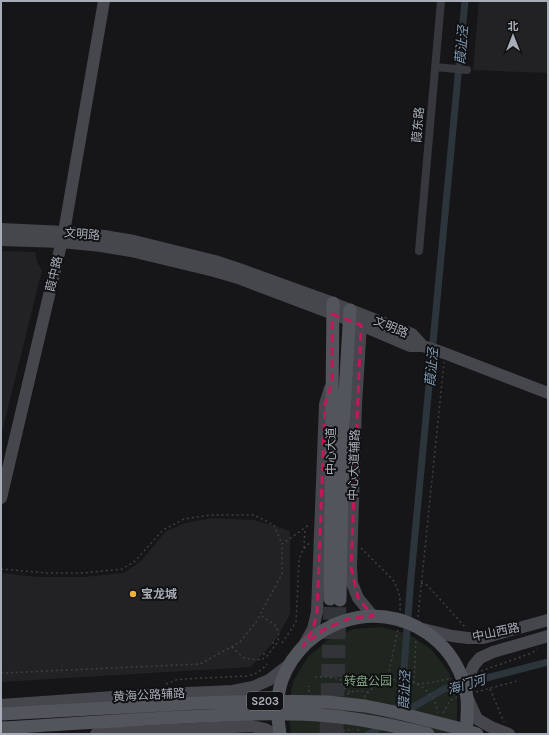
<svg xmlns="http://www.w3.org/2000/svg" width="549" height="735" font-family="Karla,'Noto Sans SC',sans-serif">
<rect width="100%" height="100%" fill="#161618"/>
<!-- built -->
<path fill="#222225" d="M479,1H548V73L473,70Z
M1,251L35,252L38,264L42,270L1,436Z
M212,518L253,520L272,525L290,531V614L277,638L251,667L1,682V573L38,577H83L124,573L140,562L166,531L185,523Z"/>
<!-- green -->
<path fill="#1e261f" d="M381,627L408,634L431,649L449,672L457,698V727L454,734H291L288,710L293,682L307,658L328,640L353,629Z"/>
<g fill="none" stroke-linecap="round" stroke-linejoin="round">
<!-- canal -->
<path stroke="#2c353c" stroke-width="7" d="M403,716L402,694L411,577L465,1
M369,734L403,713L444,689L548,662"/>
<!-- primary-tunnel -->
<path stroke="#333438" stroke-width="13" stroke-dasharray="13 6" stroke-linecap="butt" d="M326,734L330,599
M337,734L340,600"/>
<!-- path -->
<path stroke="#3d3f44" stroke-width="1.5" stroke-dasharray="2 3" stroke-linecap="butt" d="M304,548L305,528
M361,548L393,580C399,590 401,600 400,611
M1,569L47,573H83L122,569L134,562L163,530L184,519L211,515H254L274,525L282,544L310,524
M421,583L427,585L466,628
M418,617L444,362
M273,642L274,647
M282,643L296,622L299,562C300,554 304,547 311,542
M232,647L244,658L261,660L267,656L277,643L279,637L278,631L275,625L260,615
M263,654H268
M481,671L532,653L537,649
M1,672L4,673L200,664L240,642L256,622L282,574V544
M315,677H326L378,685
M340,679C341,685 345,689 350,692
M387,681L398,629
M414,683L416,639
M166,684L176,680L183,679L248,676C256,674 261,671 267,664
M417,684L429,683L452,678
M490,689L504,722
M309,692V686
M476,692L517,681
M347,694C354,690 360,691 368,692
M364,697C370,690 377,683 386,681C404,676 426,684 434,701C436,704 437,709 438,713
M443,713L450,701L457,697
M358,729L359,734
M328,734L353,729"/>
<!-- street -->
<path stroke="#37383d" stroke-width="8" d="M435,67L467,70
M419,251L441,1"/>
<!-- secondary -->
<path stroke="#45474d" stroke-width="12" d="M1,229L64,232L104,236L134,241L215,261L239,269L333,303L412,334L423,346
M1,240L62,242L101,246L131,251L214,271L238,278L349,320L410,346H423L444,353L548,393
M357,319L361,325L356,404L351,567L352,583L358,598L373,616
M1,498L64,232L104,1
M423,629L452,636L468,638H483L548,620
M304,645L313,629L317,612L325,404L330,388
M466,688L469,676L474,665L480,658L493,652L548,636
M468,699L477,719L491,727L509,734
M1,705L141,695L233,691L253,687L269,680L290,664
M96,734L251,726L265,729L274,734"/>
<!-- primary -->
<path stroke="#53555c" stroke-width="13" d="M330,599L333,303
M340,600L343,426L350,310
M1,714L198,703L265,701L328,702L365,706L395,712L454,727L477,734
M1,728C69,724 138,719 206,716C248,714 289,712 330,716C364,719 396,726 428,734
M280,734C277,716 276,697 282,680C304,622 375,597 427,633C443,644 455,659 462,678C467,692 468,701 467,716C467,722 467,728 465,734"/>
</g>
<!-- marked area -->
<path fill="none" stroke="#c2185b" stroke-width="3" stroke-dasharray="8 5" stroke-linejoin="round" d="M332,314L361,325L351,567L358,598L373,616L347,619L323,630L303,646L313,629L317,612L325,404L332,383Z"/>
<!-- markers -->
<circle fill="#f2b134" stroke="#111113" stroke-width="1.5" cx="133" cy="594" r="4"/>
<g text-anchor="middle" stroke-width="4" stroke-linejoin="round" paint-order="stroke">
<!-- shield labels -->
<rect fill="#111113" stroke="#7b7e86" stroke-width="1" x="247" y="692" width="36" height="18" rx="3"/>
<g font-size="11" font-weight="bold" fill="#a8adb8">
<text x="265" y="705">S203</text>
</g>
<!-- street labels -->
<g font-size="12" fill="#a8adb8" stroke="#111113">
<text transform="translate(418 125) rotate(-85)" y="4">葭东路</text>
<text transform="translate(82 234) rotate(5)" y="4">文明路</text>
<text transform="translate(54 274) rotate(-77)" y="4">葭中路</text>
<text transform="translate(391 327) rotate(23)" y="4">文明路</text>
<text transform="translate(331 451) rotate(-90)" y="4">中心大道</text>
<text transform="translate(354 465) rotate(-88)" y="4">中心大道辅路</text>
<text transform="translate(496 632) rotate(-12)" y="4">中山西路</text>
<text transform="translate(149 695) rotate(-3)" y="4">黄海公路辅路</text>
</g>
<!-- poi labels -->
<g font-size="12" font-weight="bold" fill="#a8adb8" stroke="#111113" text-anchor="start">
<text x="141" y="598">宝龙城</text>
</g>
<!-- park labels -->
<g font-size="12" fill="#7fa381" stroke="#111113">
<text x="368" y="685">转盘公园</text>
</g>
<!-- water labels -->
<g font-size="13" font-style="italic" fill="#7f9bb3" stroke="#111113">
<text transform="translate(461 45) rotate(-85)" y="5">葭沚泾</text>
<text transform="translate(431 367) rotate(-85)" y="5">葭沚泾</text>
<text transform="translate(466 684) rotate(-16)" y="5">海门河</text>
<text transform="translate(404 690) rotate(-88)" y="5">葭沚泾</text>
</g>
</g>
<!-- border -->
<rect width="549" height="735" fill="none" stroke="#a8adb8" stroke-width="4"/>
<!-- north arrow -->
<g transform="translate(513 36)" stroke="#111113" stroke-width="3" paint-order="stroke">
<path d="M0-3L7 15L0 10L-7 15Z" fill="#a8adb8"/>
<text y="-6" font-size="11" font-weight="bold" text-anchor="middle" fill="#a8adb8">北</text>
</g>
</svg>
